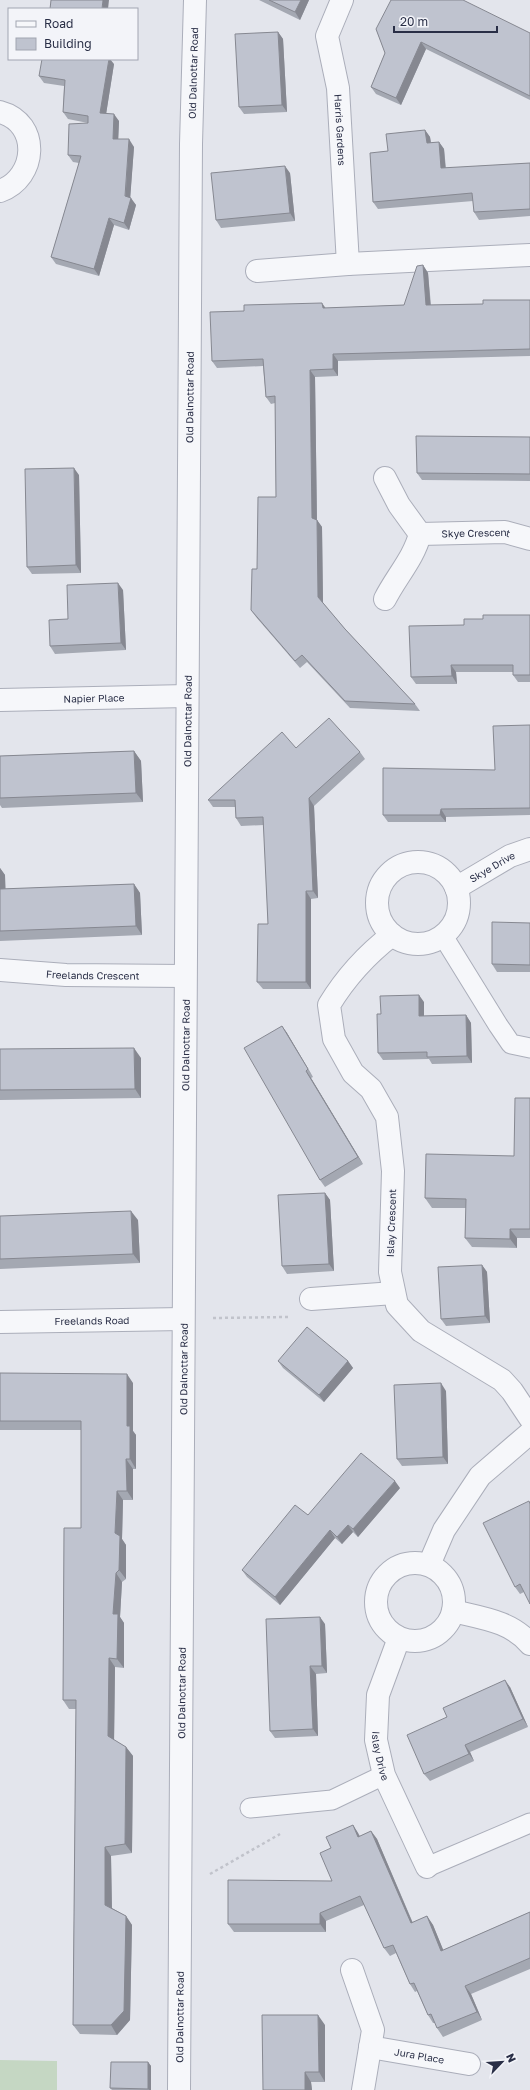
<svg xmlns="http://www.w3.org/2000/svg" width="530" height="2090" font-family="'Golos Text',sans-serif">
<rect width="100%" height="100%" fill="#e3e5ec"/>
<!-- green -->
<path fill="#c5d7c3" d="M0,2060L57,2061V2090H0Z"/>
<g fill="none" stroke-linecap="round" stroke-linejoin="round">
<defs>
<path id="service" d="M443,936L498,1025L511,1044L530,1048
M250,1808L332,1800L384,1775
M427,1867L530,1823"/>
<g id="minor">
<path id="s1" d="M342,0L327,36L338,88L348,264"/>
<path d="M0,112C41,123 37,178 0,191"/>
<path d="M257,271L348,264L530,255"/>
<path d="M385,478L399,505L420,534C414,558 396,577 385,599"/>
<path id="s2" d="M420,534L505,532L530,539"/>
<path id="s3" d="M0,700L187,696"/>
<circle cx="418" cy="903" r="41"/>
<path id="s4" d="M456,888L510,856L530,849"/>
<path d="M392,935C366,955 346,977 329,1005L334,1039L353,1073L371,1089L387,1117L393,1171L390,1272L397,1305L421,1331L502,1380L512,1391L530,1418"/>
<path id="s5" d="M0,970L66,975L185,976"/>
<path d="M311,1299L394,1293"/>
<path id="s6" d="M0,1322L183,1319"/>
<circle cx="415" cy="1602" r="39"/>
<path d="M429,1565L444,1530L480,1476L530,1433"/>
<path d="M453,1611C481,1618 511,1621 530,1644"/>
<path id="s7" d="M399,1638L378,1695L376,1740L384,1775L427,1867"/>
<path d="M352,1970L373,2030L363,2090"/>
<path id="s8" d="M370,2047L469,2064"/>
<path id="s9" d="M179,2090L191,144L195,0"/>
</g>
</defs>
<!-- service casing -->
<use href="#service" stroke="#abaeba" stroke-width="21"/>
<!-- minor casing -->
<use href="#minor" stroke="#abaeba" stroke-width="24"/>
<!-- path -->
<path stroke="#c1c3cb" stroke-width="2.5" stroke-dasharray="3 3" stroke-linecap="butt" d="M213,1318L288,1317
M210,1874L280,1834"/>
<!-- service -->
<use href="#service" stroke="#f6f7fa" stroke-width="19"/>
<!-- minor -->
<use href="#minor" stroke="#f6f7fa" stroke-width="22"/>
</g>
<!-- wall -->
<path fill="#a4a8b2" d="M259,0H309L300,20Z
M376,29L530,33V100L426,49L401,105L376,94L371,87L385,53Z
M278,32L283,39L287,112L244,114L239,107Z
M114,64L106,114L119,121L118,139L134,147L130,198L136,205L129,230L114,225L99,276L56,264L51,257L79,163L73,162L68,155L88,123L68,119L63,112L64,86L44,83L39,76Z
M425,130L430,137L431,143L439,142L444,149L446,168L530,163V216L479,220L474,212L473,201L378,209L373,202L388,151Z
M290,173L295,221L221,228L216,220Z
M423,265L428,273L431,305L483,304L530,300V356L338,361V376L315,377L317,520L322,527L323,603L345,629L415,704L420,711L350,708L307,662L300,668L256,617L251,610L257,569L276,497L275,403L271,404L266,397L263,366L217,368L212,361L326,308L404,305Z
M530,437V481L422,480L417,473Z
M79,475L81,573L32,574L27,567Z
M123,590L126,650L55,654L50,646L68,619Z
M530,615V682H518L513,675V672H456L457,684H416L411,677L464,625L483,619Z
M530,725V815L446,817V822H388L383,815L495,770Z
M296,748L360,752L365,759L314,806L318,898L311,899V989H263L257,982L268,924L264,825L241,826L236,818L235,807H213L208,800Z
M134,751L141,761L143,802L2,808L0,805V756Z
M0,868L5,875V889L134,884L140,893L142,935L0,941Z
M530,923V972H497L492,964Z
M424,1002V1016L466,1015L471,1023L472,1063L432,1064L429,1059L383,1060L378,1053L381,1014Z
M282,1026L287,1033L313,1077L311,1078L363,1164L325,1187L320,1180Z
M0,1049L141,1058V1098L0,1100Z
M530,1098V1238H517V1248L472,1247L465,1238L466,1208H432L425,1198L514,1156Z
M325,1193L330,1200L334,1271L287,1274L282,1266Z
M0,1216L138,1220L140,1263L0,1269Z
M482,1265L487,1272L490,1323L446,1326L441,1319Z
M278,1361H348L353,1368L324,1402L283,1368Z
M0,1373L133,1383V1431L136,1435V1469H133V1500H123L122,1539L126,1545V1579L122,1582L120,1617L124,1623V1668L115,1667L114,1740L126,1747L133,1756L132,1853L111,1856L112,1908L126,1916L132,1925L130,2020L117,2035L80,2034L73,2025L76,1709H69L63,1700L81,1528V1430H0Z
M446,1391L448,1464L402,1466L397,1459Z
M400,1488L358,1537L353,1532L342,1544L335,1538L280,1605L247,1577L242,1570L308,1515Z
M530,1503L524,1592L520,1594L515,1587Z
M325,1624L327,1673L316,1674L318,1736L275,1738L270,1731Z
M510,1687L528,1727L470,1752L474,1761L430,1781L424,1774Z
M353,1825L358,1833L360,1836L371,1831L377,1839L413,1923L427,1916L433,1925L443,1950L530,1912V1969L471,1994L482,2020L443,2037L437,2028L435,2023H433L428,2015L417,1991L415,1992L410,1984L396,1953L390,1956L384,1948L364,1905L326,1921V1932H234L228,1924L332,1881L331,1848Z
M325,2025V2082H311L312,2090H263Z
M148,2062L151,2066V2090H112L110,2088Z"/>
<!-- shaded-wall -->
<path fill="#868891" d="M103,0H109L108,9H102Z
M301,0H309L300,20L295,12Z
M278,32L283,39L287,112L282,105Z
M421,42L426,49L401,105L396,98Z
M109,59H110L114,64L105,121L100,113Z
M114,114L119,121L118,146L113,139Z
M425,130L430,137L432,150L427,143Z
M129,139L134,147L130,201L131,198L136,205L129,230L124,223Z
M439,142L444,149L446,176L441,168Z
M285,166L290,173L295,221L290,213Z
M109,218L114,225L99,276L94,269Z
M423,265L428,273L431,312L426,305Z
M322,303L327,310L323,308Z
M333,354L338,361V376L333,369Z
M310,370L315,377L317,525L312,518Z
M74,468L79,475L81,573L76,565Z
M317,520L322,527L323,604L318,597Z
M118,583L123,590L126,650L121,643Z
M451,665L456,672L457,684L452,676Z
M134,751L141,761L143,802L136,793Z
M309,798L314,806L318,898L313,891Z
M441,809L446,817V822L440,815Z
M0,868L5,875L6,899L0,890Z
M134,884L140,893L142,935L136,926Z
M306,891L311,899V989L306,982Z
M419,995L424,1002V1024L419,1016Z
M466,1015L471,1023L472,1063L467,1056Z
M282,1026L287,1033L313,1077L308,1069Z
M134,1048L141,1058V1098L135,1089Z
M306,1071L311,1078L363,1164L358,1157Z
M325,1193L330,1200L334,1271L329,1264Z
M131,1211L138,1220L140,1263L133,1254Z
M510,1229L517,1238V1248L510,1239Z
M482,1265L487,1272L490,1323L485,1316Z
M348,1361L353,1368L324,1402L319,1395Z
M127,1374L133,1383V1431L136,1435V1469L130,1459L127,1426Z
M441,1383L446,1391L448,1464L443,1457Z
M126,1459L133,1469V1500L127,1491Z
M395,1481L400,1488L358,1537L353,1529Z
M117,1491L123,1500L122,1539L126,1545V1579L119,1570L115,1533Z
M348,1525L353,1532L342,1544L337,1537Z
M330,1530L335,1538L280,1605L275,1597Z
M116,1573L122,1582L120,1617L124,1623V1668L117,1659L113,1614Z
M320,1617L325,1624L327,1673L322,1666Z
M109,1658L115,1667L114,1745L108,1736Z
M310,1666L316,1674L318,1736L313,1729Z
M505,1680L510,1687L528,1727L523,1719Z
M465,1745L470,1752L474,1761L469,1754Z
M126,1747L133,1756L132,1853L125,1844Z
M353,1825L358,1833L363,1845L358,1837Z
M371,1831L377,1839L416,1931L411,1923Z
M105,1847L111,1856L112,1914L105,1905Z
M320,1913L326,1921V1932L320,1924Z
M126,1916L132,1925L130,2020L117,2035L111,2025Z
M427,1916L433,1925L447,1959L441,1951Z
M465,1986L471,1994L482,2020L477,2012Z
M318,2015L325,2025V2082L319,2072Z
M148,2062L151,2066V2090H149L148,2089Z
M305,2072L311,2082L312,2090H305Z"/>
<!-- building -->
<path fill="#bfc3cf" stroke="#868891" d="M51,0H103L102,9H50Z
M269,0H301L295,12Z
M391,0H463L530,33V96L421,42L396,98L371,87L385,53L376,29Z
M278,32L282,105L239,107L235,34Z
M42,59H109L100,113L114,114L113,139H129L125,196L131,198L124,223L109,218L94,269L51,257L81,156L68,155L69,124L88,123V116L63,112L65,80L39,76Z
M425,130L427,143L439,142L441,168L530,163V209L474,212L472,193L373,202L370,153L388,151L386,134Z
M285,166L290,213L216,220L211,173Z
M423,265L426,305L483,304V300H530V349L333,354V369L310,370L312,518L317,520L318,597L345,629L415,704L345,701L302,655L295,661L251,610L252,569H257L258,497H276L275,396L266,397L263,359L212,361L210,312L244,311V305L322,303L323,308L404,305L417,266Z
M416,436L530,437V474L417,473Z
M74,468L76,565L27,567L25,469Z
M118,583L121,643L50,646L49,620L68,619L67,585Z
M483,615H530V675H513V665H451L452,676L411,677L409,626L464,625V619H483Z
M329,718L360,752L309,798L313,891H306V982H257L258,924H268L263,817L236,818L235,800H208L282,732L296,748Z
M530,725V808L441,809L440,815H383V768L495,770L493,726Z
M134,751L136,793L0,798V756Z
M134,884L136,926L0,931V889Z
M492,922L530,923V965L492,964Z
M419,995V1016L466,1015L467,1056L427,1057V1052L378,1053L377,1014H381L380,996Z
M282,1026L308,1069L306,1071L358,1157L320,1180L244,1048Z
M134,1048L135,1089L0,1090V1049Z
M515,1098H530V1229H510V1239L465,1238L466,1199L425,1198L426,1154L514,1156Z
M325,1193L329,1264L282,1266L278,1195Z
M131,1211L133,1254L0,1259V1216Z
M482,1265L485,1316L441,1319L438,1267Z
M307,1327L348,1361L319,1395L278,1361Z
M0,1373L127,1374V1426H130V1459H126L127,1491H117L115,1533L120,1536L119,1570L116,1573L113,1614H118L117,1659L109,1658L108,1736L126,1747L125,1844L105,1847V1905L126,1916L124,2011L111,2025H73L76,1700H63L64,1528H81V1421H0Z
M441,1383L443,1457L397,1459L394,1385Z
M361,1453L395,1481L353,1529L348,1525L337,1537L330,1530L275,1597L242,1570L295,1505L308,1515Z
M529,1501L530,1504V1604L520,1584L515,1587L483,1523Z
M320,1617L322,1666H310L313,1729L270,1731L266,1619Z
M505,1680L523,1719L465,1745L469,1754L424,1774L407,1735L447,1717L443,1708Z
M353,1825L358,1837L371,1831L411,1923L427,1916L441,1951L530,1912V1958L465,1986L477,2012L437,2028L431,2014L428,2015L414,1983L410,1984L393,1945L384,1948L360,1896L320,1913V1924H228V1880L332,1881L320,1853L331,1848L326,1837Z
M262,2015H318L319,2072H305V2090H263Z
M111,2062H148V2089L110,2088Z"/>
<g text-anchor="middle" stroke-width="3.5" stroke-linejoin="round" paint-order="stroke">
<!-- street labels -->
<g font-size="10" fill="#292e46" stroke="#f3f4f9">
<text dy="4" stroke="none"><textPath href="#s9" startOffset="2017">Old Dalnottar Road</textPath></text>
<text dy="4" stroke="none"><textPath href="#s1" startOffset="134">Harris Gardens</textPath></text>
<text dy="4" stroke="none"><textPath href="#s9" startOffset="1693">Old Dalnottar Road</textPath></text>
<text dy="4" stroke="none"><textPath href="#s2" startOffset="56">Skye Crescent</textPath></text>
<text dy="4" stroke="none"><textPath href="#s3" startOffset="94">Napier Place</textPath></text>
<text dy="4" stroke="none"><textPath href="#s9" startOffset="1369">Old Dalnottar Road</textPath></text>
<text dy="4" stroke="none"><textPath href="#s4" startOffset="42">Skye Drive</textPath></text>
<text dy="4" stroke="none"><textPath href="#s5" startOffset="93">Freelands Crescent</textPath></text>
<text dy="4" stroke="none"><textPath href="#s9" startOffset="1045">Old Dalnottar Road</textPath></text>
<text transform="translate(391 1223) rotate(-88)" y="4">Islay Crescent</text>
<text dy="4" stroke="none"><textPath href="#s6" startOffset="92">Freelands Road</textPath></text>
<text dy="4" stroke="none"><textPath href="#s9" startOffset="721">Old Dalnottar Road</textPath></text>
<text dy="4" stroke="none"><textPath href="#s9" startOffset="397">Old Dalnottar Road</textPath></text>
<text dy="4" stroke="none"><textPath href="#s7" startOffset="122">Islay Drive</textPath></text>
<text dy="4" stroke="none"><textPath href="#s9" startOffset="73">Old Dalnottar Road</textPath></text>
<text dy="4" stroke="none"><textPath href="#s8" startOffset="50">Jura Place</textPath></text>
</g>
</g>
<!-- legend -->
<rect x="8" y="8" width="130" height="52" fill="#f3f4f9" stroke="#a2a5b1"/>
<rect x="16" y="21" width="20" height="6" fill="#f6f7fa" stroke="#a2a5b1"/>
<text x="44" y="28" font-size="12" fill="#292e46">Road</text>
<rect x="16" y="38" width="20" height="12" fill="#bfc3cf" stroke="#a2a5b1"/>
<text x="44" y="48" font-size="12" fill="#292e46">Building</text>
<!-- north arrow -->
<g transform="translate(502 2062) rotate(65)" stroke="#f3f4f9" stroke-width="3" paint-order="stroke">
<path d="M0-3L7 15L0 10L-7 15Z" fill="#292e46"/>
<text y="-6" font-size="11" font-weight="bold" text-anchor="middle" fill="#292e46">N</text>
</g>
<!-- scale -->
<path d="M394 26v6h103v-6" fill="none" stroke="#292e46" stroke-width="2"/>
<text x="400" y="26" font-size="12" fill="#292e46" stroke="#f3f4f9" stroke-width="3" paint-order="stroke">20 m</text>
</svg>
